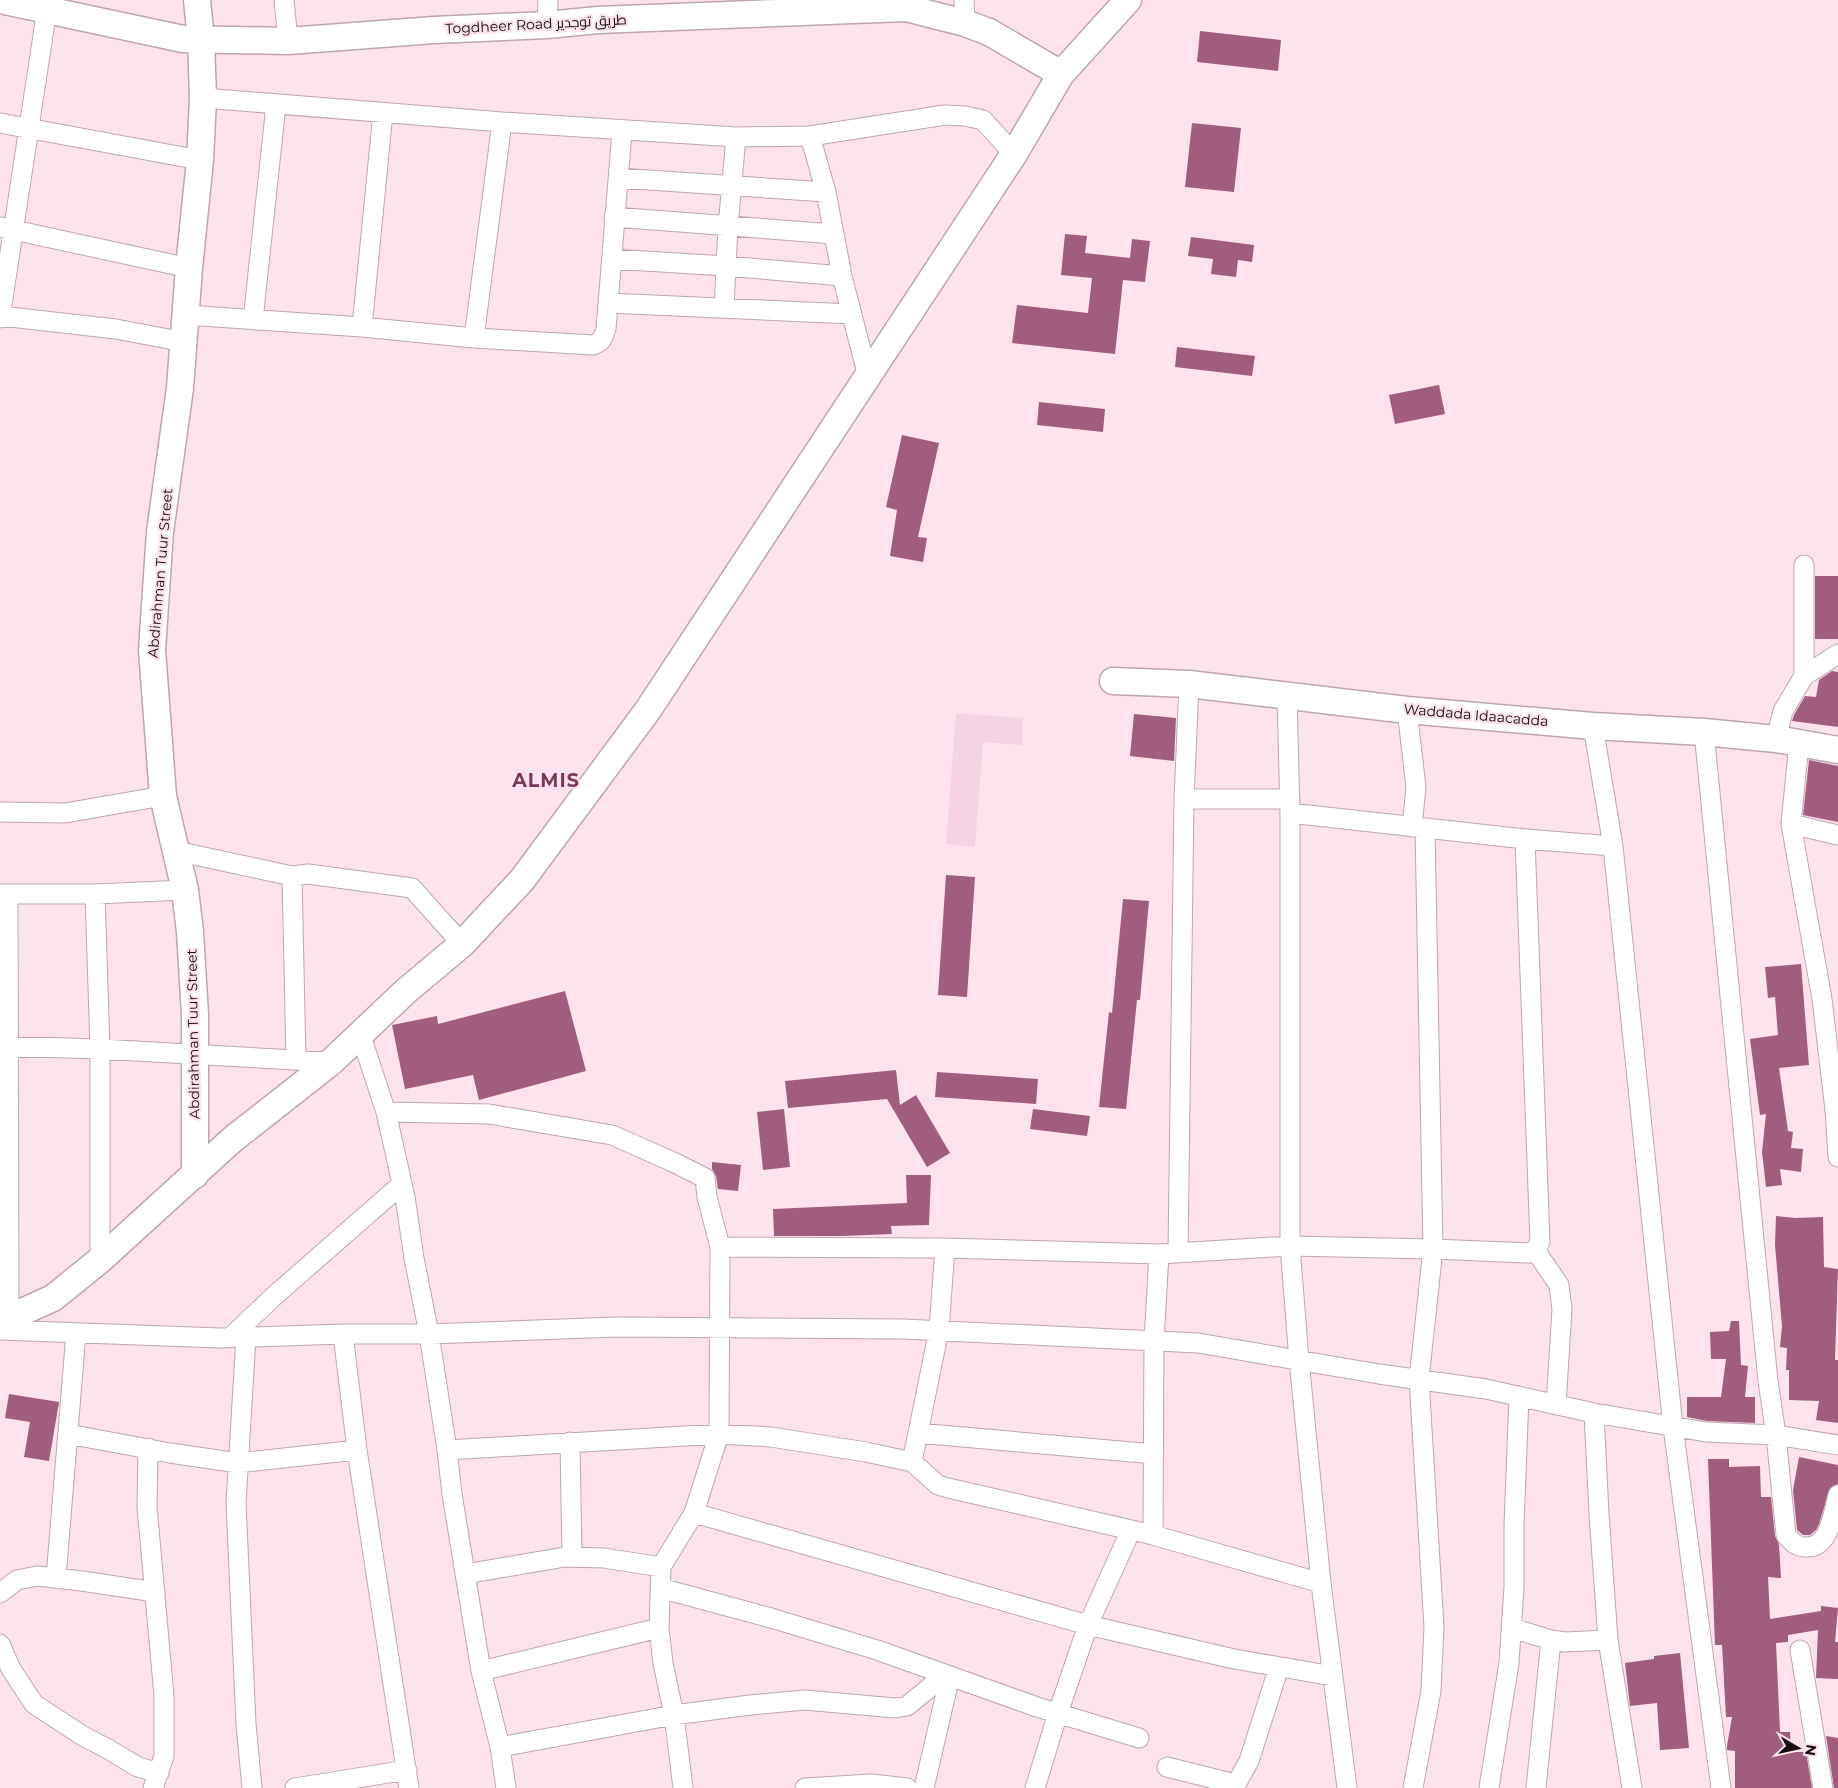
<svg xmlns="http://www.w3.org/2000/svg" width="1838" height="1788" font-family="Montserrat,Cairo,sans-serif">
<rect width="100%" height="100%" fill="#fee2ee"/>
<!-- built -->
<path fill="#f6d3e2" d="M956,713L1023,718L1022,745L983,742L975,847L946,844Z"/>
<!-- building -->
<path fill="#a15d7e" d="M1200,31L1281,40L1278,71L1197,62Z
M1192,123L1241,128L1234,192L1185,187Z
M1065,234L1087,236L1085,253L1130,258L1132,239L1150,241L1145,282L1123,280L1115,354L1012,343L1017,305L1088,313L1092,278L1061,275Z
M1191,237L1254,245L1252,262L1238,260L1236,277L1211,274L1213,259L1188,256Z
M1177,347L1255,356L1252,376L1175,367Z
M1439,385L1445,414L1395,424L1389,395Z
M1039,402L1105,409L1103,432L1037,425Z
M902,435L939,443L918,537L927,538L923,562L890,556L897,510L886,507Z
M1815,576H1838V639H1815Z
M1832,671L1838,672V727L1792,721L1794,715L1805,696L1816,697L1819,680Z
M1134,714L1176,718L1174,761L1130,756Z
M1809,760L1838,766V822L1803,815Z
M946,875L975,877L967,997L938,995Z
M1123,899L1149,901L1140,1000H1137L1126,1109L1099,1107L1109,1012L1112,1013Z
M1801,964L1809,1065L1779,1068L1788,1131L1793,1132L1791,1148L1803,1149L1801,1172L1780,1169L1782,1185L1766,1187L1762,1152L1766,1114L1760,1115L1750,1039L1778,1035L1775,997L1768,998L1765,967Z
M565,991L586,1071L479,1100L473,1075L405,1089L392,1025L437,1016L438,1024Z
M896,1070L900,1105L916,1095L950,1153L927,1167L887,1099L788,1108L785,1081Z
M937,1072L1038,1079L1036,1104L935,1097Z
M784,1109L790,1167L763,1170L757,1112Z
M1033,1109L1090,1116L1087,1136L1030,1129Z
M712,1162L741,1165L738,1191L718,1189L716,1176L712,1169Z
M906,1175H931L929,1225L891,1226L892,1234L843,1236H774L773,1209L907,1203Z
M1776,1216L1795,1218L1823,1217L1824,1267L1838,1269L1835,1360H1838V1423L1816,1420L1819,1401L1789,1400V1370H1786L1787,1348L1780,1347L1782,1326L1775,1245Z
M1731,1321H1739L1741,1365L1748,1366L1745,1397H1755V1423L1707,1421L1687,1417V1397H1721L1726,1359H1711L1710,1332L1729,1331Z
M9,1394L59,1402L49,1461L24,1457L30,1422L5,1418Z
M1799,1457L1838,1465V1484L1830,1488L1819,1524L1816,1530L1810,1535H1803L1797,1530L1793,1490Z
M1708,1459H1729V1467L1760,1466L1761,1497H1771L1775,1536L1779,1544L1781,1578L1768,1577L1770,1619L1821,1611V1606L1838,1608L1835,1642H1838V1679L1816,1678L1818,1630L1788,1635V1642L1776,1643L1780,1732H1790L1791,1752H1806L1812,1788H1735V1751L1727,1750V1746L1732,1717H1726L1722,1645H1715Z
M1680,1653L1689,1748L1660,1750L1657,1703L1630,1706L1625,1663L1654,1659V1656Z
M1826,1736L1838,1738V1788H1834Z"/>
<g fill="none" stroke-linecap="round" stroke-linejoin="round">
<defs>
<path id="street" d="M284,0L288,41
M964,0L965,23
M547,25L548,0
M203,98L502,122L736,137L810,136L945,115L965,116L983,120L1014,154
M0,123L200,160
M810,136L826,192L842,276L868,377
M619,178L826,192
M614,217L834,234
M0,227L189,268
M612,259L726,266L842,276
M608,303L852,314
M724,308L728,227L736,137
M186,315L362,327L474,338L593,345C602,342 603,338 606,329L622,131
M0,316L116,329L184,342
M0,318L47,9
M253,320L276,105
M362,327L383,113
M474,338L502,122
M1804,676V565
M1287,695L1290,813V1246L1299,1360L1321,1583L1347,1788
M1407,710L1416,787L1412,827
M1593,726L1613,846L1673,1427L1721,1788
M1704,732L1768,1381L1776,1435L1786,1535C1792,1542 1796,1547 1805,1547C1830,1549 1833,1513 1838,1495
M1776,739L1783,711L1804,676L1838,654
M1799,743L1791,824L1822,999L1835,1110L1838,1157
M1184,799H1290
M0,812L65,813L163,796
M1290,813L1525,839L1613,846
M1791,824L1838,835
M176,851L292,876L308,874L412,888L462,944
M292,876L296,1060
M0,894H95L185,890
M95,894L100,1049V1260
M8,895L9,1319
M360,1033L386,1112L405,1197L414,1258L429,1334L447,1450L452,1494L481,1671L500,1747L506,1788
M0,1046L100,1049L331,1062
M386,1112L489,1114L612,1135L673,1162L705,1178L707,1197L720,1247L719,1434L694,1513L661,1567L659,1628L663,1663L674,1715L683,1788
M720,1247L945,1248L1159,1254L1290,1246L1433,1249L1529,1253L1535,1250L1540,1242L1525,839
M1535,1250L1559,1285L1562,1309L1556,1405
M1178,1253L1184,799L1189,684
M0,1330L220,1338L343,1334H429L617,1327L903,1329L1198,1343L1379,1374L1486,1389L1594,1413L1706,1432L1776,1435L1838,1445
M343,1334L357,1450L409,1788
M231,1337L273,1297L402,1184
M246,1337L236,1503L246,1724L252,1788
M1594,1413L1599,1514L1608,1640L1632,1788
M918,1433L1154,1454
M68,1434L170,1453L238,1463L357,1450
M570,1442L572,1557
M148,1448L147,1507L164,1696V1756L153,1788
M447,1450L719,1434L771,1437L866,1452L912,1462L938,1485L948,1488L1153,1535L1321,1583
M912,1462L939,1330L945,1248
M694,1513L1088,1625L1234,1659L1333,1676
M1153,1535L1154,1341L1159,1254
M465,1574L565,1557L604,1558L661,1567
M56,1578L76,1333
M660,1588L771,1618L877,1650L1037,1707L1139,1738
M0,1593L17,1580L37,1576L82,1581L155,1592
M1512,1628L1551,1640L1565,1642L1608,1640
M0,1644L11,1669L34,1704L83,1736L108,1749L138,1767L159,1773
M1800,1650L1823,1788
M481,1671L659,1628
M500,1747L674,1715L750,1705L805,1700L895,1708L907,1706L945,1675
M1167,1767L1235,1784
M295,1788L407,1770
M805,1788L871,1784L907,1788
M924,1788L950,1676
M1035,1788L1058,1713L1088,1625L1131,1530
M1234,1788L1249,1761L1279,1667
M1413,1788L1431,1691L1434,1627L1419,1379L1433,1249L1425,828
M1489,1788L1509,1663L1514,1587V1526L1519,1396
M1536,1788L1551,1640"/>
<path id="secondary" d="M0,0L183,39L288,41L434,30L547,25L598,20L906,8L965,23L989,32L1061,74
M1113,681L1189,684L1407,710L1593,726L1704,732L1776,739L1838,750
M195,1175V1015L190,932L185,890L163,796L152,650L160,532L180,388L189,268L200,160L203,98L201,40L197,0
M0,1322L53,1298L100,1260L233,1139L331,1062L406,991L462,944L522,880L648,710L1014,154L1061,74L1128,0"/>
</defs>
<!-- street casing -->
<use href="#street" stroke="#bfa5b0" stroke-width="21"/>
<!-- secondary casing -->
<use href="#secondary" stroke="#bfa5b0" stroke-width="29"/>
<!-- street -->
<use href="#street" stroke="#fff" stroke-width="19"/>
<!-- secondary -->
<use href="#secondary" stroke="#fff" stroke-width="26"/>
</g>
<g text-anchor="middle" stroke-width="4.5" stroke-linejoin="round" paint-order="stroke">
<!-- street labels -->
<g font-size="14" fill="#130a0e" stroke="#fee2ee">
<text transform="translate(536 24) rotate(-3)" y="5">Togdheer Road طريق توجدير</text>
<text transform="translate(160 573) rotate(-85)" y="5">Abdirahman Tuur Street</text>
<text transform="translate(1476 715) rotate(5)" y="5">Waddada Idaacadda</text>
<text transform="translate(193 1034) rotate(-91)" y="5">Abdirahman Tuur Street</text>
</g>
<!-- district labels -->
<g font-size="19" font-weight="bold" letter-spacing="1" fill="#7a385a" stroke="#fee2ee">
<text x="546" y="787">ALMIS</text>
</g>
</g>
<!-- north arrow -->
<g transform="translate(1798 1748) rotate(99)" stroke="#fee2ee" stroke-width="4" paint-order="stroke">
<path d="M0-4L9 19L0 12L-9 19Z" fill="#130a0e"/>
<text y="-8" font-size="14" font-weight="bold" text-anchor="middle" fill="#130a0e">N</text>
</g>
</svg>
